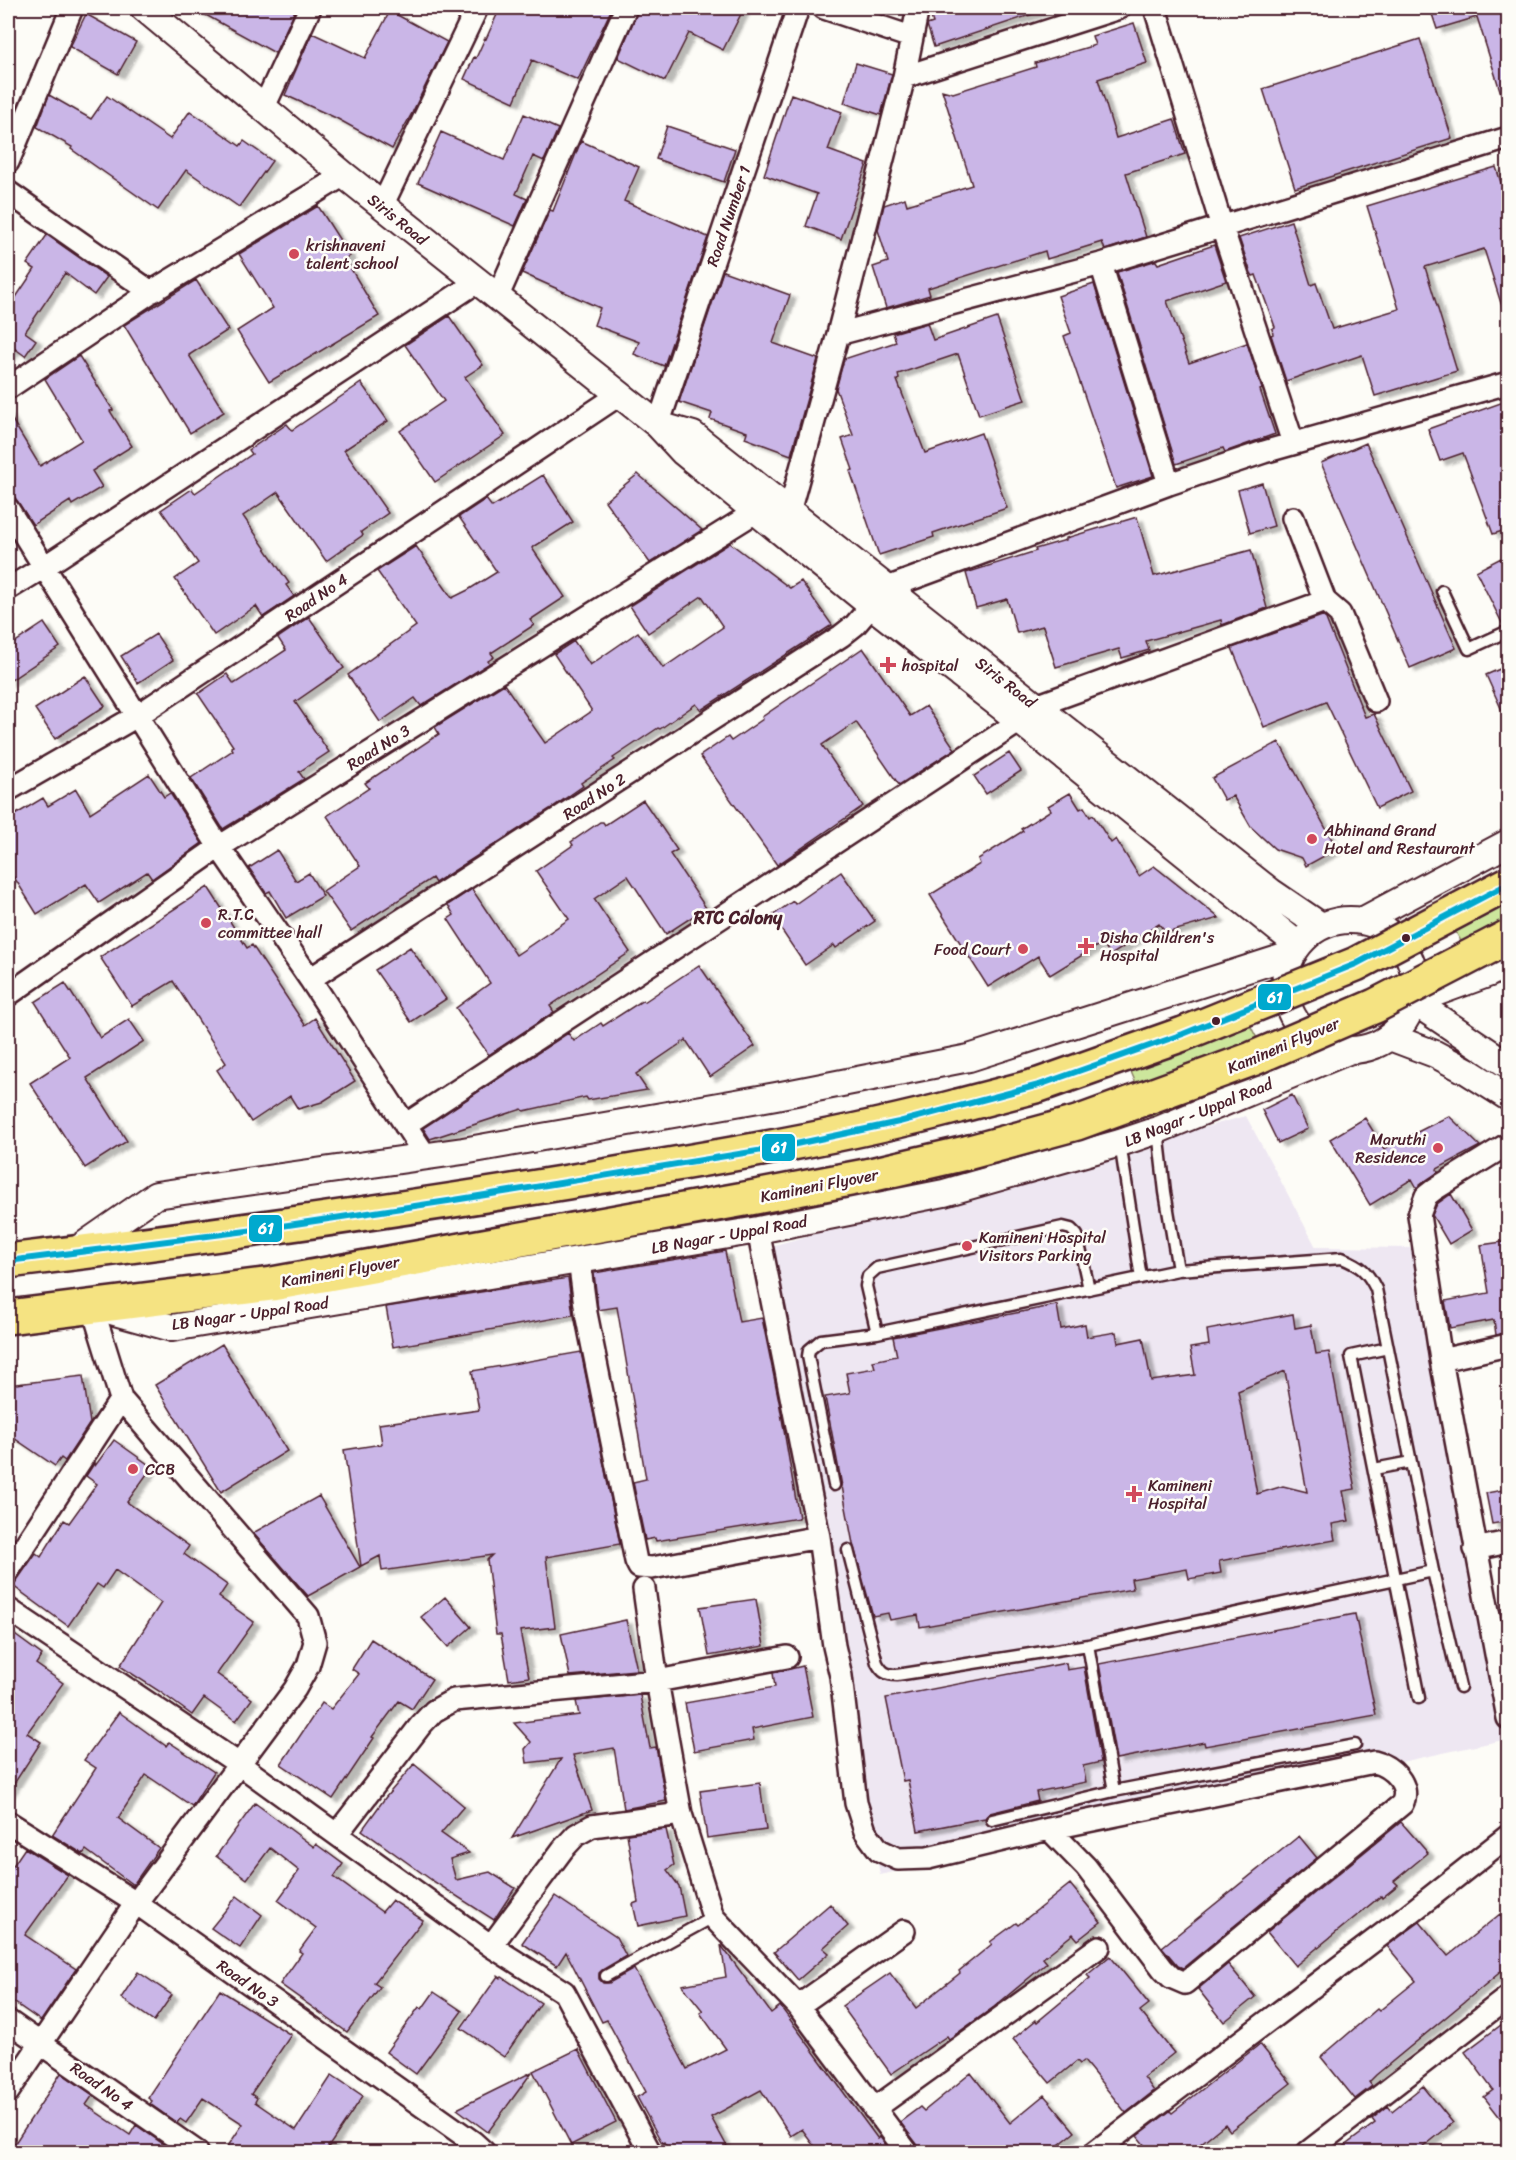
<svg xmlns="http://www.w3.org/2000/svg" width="1516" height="2160" font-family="Sriracha,sans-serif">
<defs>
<filter id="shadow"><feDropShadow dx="6" dy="4" stdDeviation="1.5" flood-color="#0004"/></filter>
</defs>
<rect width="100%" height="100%" fill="#fdfcf7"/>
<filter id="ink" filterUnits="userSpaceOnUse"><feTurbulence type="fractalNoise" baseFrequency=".0167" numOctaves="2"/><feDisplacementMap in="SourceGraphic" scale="12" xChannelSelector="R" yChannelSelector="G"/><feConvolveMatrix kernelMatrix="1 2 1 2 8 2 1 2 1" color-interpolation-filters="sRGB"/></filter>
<g filter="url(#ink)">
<!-- built -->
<path fill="#eee7f2" d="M1246,1116L1316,1247L1413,1248L1503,1740L880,1875L764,1248Z"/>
<!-- green -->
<path fill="#cce69c" stroke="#8b8264" stroke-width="1.5" d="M1508,869V949L1476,967L1442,908Z
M1237,1000L1275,1073L1152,1121L1118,1041Z"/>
<!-- building -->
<path fill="#cab6e7" stroke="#4a1f2b" stroke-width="1.5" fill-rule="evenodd" filter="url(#shadow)" d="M193,8H296L275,53Z
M500,8H612L578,80L532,60L514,102L464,79L474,57L476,58L485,38L486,39Z
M639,8H744L723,50L689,33L665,81L618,58Z
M949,8H1041L1042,11L934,47L927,25L933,23L930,14Z
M1430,8H1509V103H1504L1477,17L1437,29Z
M390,11L447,42L412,113L392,149L336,118L285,95L312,33L365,58Z
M86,14L136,42L118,74L70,47Z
M1134,23L1147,63L1098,79L1116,138L1174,119L1185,154L1126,173L1146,237L1105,250L1102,242L1047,259L1045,251L928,288L930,295L886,308L873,267L888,262L878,230L884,205L905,198L907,205L972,185L942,90L953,93L1036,67L1035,63L1095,45L1092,36Z
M1420,39L1452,138L1295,188L1263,89Z
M856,63L892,74L881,115L844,103Z
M791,94L842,112L828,150L867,164L841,239L806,226L817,194L764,175Z
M49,95L91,119L107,96L170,139L190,111L240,146L244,141L272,161L239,207L186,170L158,210L71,149L72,147L37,127Z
M524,114L558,129L544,161L533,156L516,194L527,199L515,226L418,183L441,132L504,160Z
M667,126L735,149L724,182L656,159Z
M581,141L639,167L624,201L708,237L664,366L634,354L639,342L594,325L600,308L522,273L550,210L553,211Z
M1496,167L1509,208V312L1504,313L1484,249L1425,267L1457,371L1375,396L1362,355L1286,381L1271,335L1273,334L1272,329L1275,327L1256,275L1253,276L1251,273L1239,238L1291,221L1311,285L1316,283L1332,329L1399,309L1367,206Z
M318,206L350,256L345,259L379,316L269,382L237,331L273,308L239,254Z
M47,235L107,277L94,295L65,273L25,332L36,340L25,356L14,348L8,358V309L35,269L27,264Z
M1214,245L1226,281L1167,301L1189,363L1247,343L1262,389L1260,390L1275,434L1225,452L1223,448L1176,464L1117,272L1154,261H1156L1158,264Z
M723,271L790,295L773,343L818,359L791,455L745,438L747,432L710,419L712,413L679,402Z
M196,280L228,330L189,355L224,412L190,433L124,325Z
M1094,284L1153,476L1116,488L1064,336L1071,333L1058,296Z
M449,316L483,365L465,377L505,435L435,482L400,431L444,401L405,345Z
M997,318L1025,400L979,415L958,354L898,374L899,379L897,380L925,453L981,433L1007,508L933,533L934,537L879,555L850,471L853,470L842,439L853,435L836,389L844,359L896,342L893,333L927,323L933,340Z
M79,356L113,410L110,411L132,446L92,471L102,487L72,505L70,501L33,525L8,487V413L40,466L82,440L45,379Z
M361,383L388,421L344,450L388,513L361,532L363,535L326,561L278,492L243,516L289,583L286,585L294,596L263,617L256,606L214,635L175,579L198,563L161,510L192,489L195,493L252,454L249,450L287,424L292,430Z
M1509,400V529L1493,534L1463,453L1440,461L1428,429Z
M1366,443L1456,648L1410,668L1321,463Z
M638,474L702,530L650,563L605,501Z
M543,475L573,522L532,548L565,597L530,620L534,625L491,653L494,657L488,661L490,663L421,706L415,698L380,722L348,675L416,626L377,571L416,546L452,598L468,590L497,572L459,517L486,499L492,507Z
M1262,483L1274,526L1250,533L1238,490Z
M1137,517L1154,576L1251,550L1267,608L1222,625L1221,620L1146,641L1149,650L1122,658L1119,649L1056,667L1043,626L1017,633L1007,599L976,608L966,573L1036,551L1035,549L1066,540V538Z
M730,543L790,588L801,581L832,625L701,710L696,704L660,729L658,728L613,758L615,760L581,783L583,786L550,809L435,883L432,878L351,931L323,891L360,866L327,816L369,788L365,783L439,734L435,727L504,684L545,743L592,711L554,654L574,641L590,665L638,632L663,668L723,627L702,596L648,633L630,606Z
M1501,558L1509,575V624L1503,625L1476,571Z
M1322,616L1326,619L1365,717L1374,714L1411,791L1377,808L1326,702L1264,727L1232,648Z
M309,617L344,668L295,702L329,752L299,772L304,779L223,829L191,778L233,750L231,747L233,746L198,694L227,674L234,684L286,650L278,638Z
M44,623L60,647L8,682V647Z
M156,634L173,660L138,683L121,656Z
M863,648L910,716L926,706L955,749L899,785L856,722L822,745L863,806L777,865L700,756L728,737L731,741L763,719L762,717Z
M1509,665V726L1486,675Z
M85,676L105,706L55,739L35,709Z
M1279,742L1337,849L1306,866L1302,858L1275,849L1251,827L1233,796L1224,800L1212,778Z
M1009,753L1021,771L986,794L974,776Z
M149,774L164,797L170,793L202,843L152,879L147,872L99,903L86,884L37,914L14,877L8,881V819L43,798L48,806L76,789L90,813Z
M1070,793L1080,809L1084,807L1090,817L1093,815L1111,843L1116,839L1139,876L1154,866L1219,918L1166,933L1159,924L1111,955L1102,943L1050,975L1038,956L988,987L930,895L980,864L978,859L1023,831L1021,829L1051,810L1048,806Z
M643,800L677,850L670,854L706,908L666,934L628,876L594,899L630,952L550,1006L554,1012L489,1055L456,1008L490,983L448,919L454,915L448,905L472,889L516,955L569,919L536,871L573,845L571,842L600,822H603L605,825Z
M277,850L296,881L309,873L323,896L286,918L270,891L266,893L249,868Z
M841,872L875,921L836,948L834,945L805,965L772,916L793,901L795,904Z
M208,887L247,948L252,945L305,1025L315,1018L355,1081L322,1102L298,1109L290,1096L251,1122L217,1070L226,1063L173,981L132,1006L100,957Z
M410,947L446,999L411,1022L375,970Z
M699,965L755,1046L710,1077L686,1040L636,1074L647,1090L588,1100L586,1097L524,1111L522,1109L430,1139L423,1128L568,1033L574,1041L601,1023L603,1026L643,1000L644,1002Z
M65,983L100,1038L129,1019L144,1041L87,1078L127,1141L85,1168L30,1083L70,1057L35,1002Z
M1292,1095L1308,1129L1278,1143L1262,1110Z
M1449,1116L1480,1146L1437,1169L1438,1172L1417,1188L1412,1179L1370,1205L1330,1139L1365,1118L1384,1149Z
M1451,1194L1472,1230L1449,1244L1432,1215L1437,1204Z
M1509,1241V1333L1496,1335L1494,1320L1450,1328L1445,1301L1489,1293L1481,1245Z
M725,1251L739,1322L762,1318L779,1401L799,1518L656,1541L655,1538L645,1540L633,1482L646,1479L617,1307L598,1310L594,1273Z
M568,1278L573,1315L393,1347L386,1307Z
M1057,1305L1061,1329L1085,1324L1087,1337L1116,1332L1118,1343L1143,1338L1151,1381L1195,1375L1190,1348L1209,1345L1207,1330L1293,1314L1295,1328L1311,1325L1316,1354L1329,1352L1355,1489L1343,1491L1349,1521L1332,1524L1335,1540L1219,1561L1221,1573L1189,1579L1187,1569L1131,1579L1133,1589L920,1627L918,1615L890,1620L888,1613L873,1616L853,1544L825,1397L850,1393L846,1373L875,1368L873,1361L897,1356L893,1337ZM1285,1371L1307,1492L1283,1486L1257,1494L1238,1391Z
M222,1344L287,1451L221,1492L155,1385Z
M581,1352L620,1544L546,1557L555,1627L520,1631L529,1677L509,1680L501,1634H496L487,1560L492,1555L382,1571L380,1556L361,1566L344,1450L382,1444L379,1424L479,1410L472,1371Z
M83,1376L90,1423L65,1461L61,1458L55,1466L8,1434V1385Z
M114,1440L152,1467L127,1502L189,1546L184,1554L227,1585L219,1597L254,1622L217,1674L252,1699L236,1721L204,1698L192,1715L159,1691L120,1666L161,1603L115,1570L103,1588L97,1584L68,1626L13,1586L36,1553L41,1557L64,1520L69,1523L97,1484L86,1476L95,1462V1466Z
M1509,1489V1521L1492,1524L1486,1493Z
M319,1496L360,1567L308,1596L253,1533Z
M445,1597L471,1627L448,1647L421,1617Z
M756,1599L764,1646L709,1656L700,1607Z
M1355,1614L1376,1715L1205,1746L1204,1742L1116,1759L1099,1664Z
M626,1620L636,1665V1670L570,1676L561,1634Z
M8,1630L42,1655L36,1664L63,1683L27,1733L41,1742L8,1793Z
M371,1639L432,1679L412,1709L399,1701L372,1737L374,1738L333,1799L281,1764L322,1703L331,1709L359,1674L352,1669Z
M1066,1663L1067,1670L1084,1667L1101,1762L1083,1766L1086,1782L1036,1792L1038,1801L990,1813L985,1818L918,1831L908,1780L903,1781L886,1698Z
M803,1666L813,1717L752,1729L754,1740L694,1751L685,1703L775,1687L773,1673Z
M640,1695L650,1748L656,1747L666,1801L624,1809L614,1748L573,1755L592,1810L512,1838L561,1759L527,1763L525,1749L531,1742L514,1723L579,1715L576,1701Z
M119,1712L166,1746L169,1742L214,1772L192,1806L146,1775L118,1818L159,1848L133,1885L86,1850L83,1854L52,1835L96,1768L84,1760Z
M414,1764L464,1806L441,1833L469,1853L450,1859L456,1880L490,1872L515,1888L494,1920L433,1881L362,1830L385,1798Z
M760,1783L766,1830L707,1838L700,1791Z
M255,1803L314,1847L316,1844L343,1864L334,1877L382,1912L392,1900L423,1920L374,1983L380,1987L347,2032L280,1984L302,1953L299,1951L316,1928L278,1900L299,1871L270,1848L247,1879L216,1856Z
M1401,1822L1428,1853L1394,1881L1398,1885L1382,1898L1381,1896L1295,1966L1267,1932Z
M666,1829L674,1865L667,1870L679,1886L685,1916L638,1926L633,1904L638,1902L627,1834Z
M1299,1836L1317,1858L1183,1968L1178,1966L1162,1947Z
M25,1848L68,1875L25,1935L76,1969L41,2021L8,1998V1873Z
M1070,1884L1101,1922L1078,1940L1073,1934L1043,1958L1047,1963L994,2007L949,2039L947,2036L891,2074L842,2006L890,1973L916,2008L960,1973L959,1971L992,1944L990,1942L1016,1923L1018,1925Z
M237,1896L262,1915L240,1948L211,1928Z
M555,1896L616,1937L626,1956L602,1970L599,1973V1979L603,1983H609L634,1969L687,2069L726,2049L700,2013L703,2011L682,1985L726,1977L721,1945L771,2013L780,2006L878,2139L880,2137L891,2152H819L802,2129L791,2136L761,2090L711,2117L730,2152H669L664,2142L662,2143L637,2097L646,2092L607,2020L602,2022L566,1952L557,1966L522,1943Z
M830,1904L848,1926L823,1948L829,1953L798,1980L774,1952Z
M1500,1914L1509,1925V1965L1376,2075L1369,2082L1372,2086L1355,2099L1321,2057L1377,2009L1379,2011L1416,1981L1387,1946L1420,1922L1448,1956Z
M1110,1956L1149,2004L1140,2011L1174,2053L1144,2077L1154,2091L1126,2113L1084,2061L1080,2064L1077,2061L1050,2083L1013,2039L1036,2020L1037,2022L1090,1978L1087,1975Z
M1228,1964L1255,1997L1224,2022L1198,1989Z
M138,1972L172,1995L154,2021L121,1998Z
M498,1976L501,1978L502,1977L541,2003L504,2057L461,2028Z
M220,1990L291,2035L251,2094L257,2098L255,2102L296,2130L332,2075L363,2096L325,2152H224L243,2124L203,2098L186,2123L180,2119L177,2123L150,2104L152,2101L148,2098Z
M434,1992L462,2011L416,2074L386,2052L419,2007L422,2009Z
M1509,2019V2129L1484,2097L1493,2090L1465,2052Z
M1260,2044L1291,2083L1230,2131L1225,2124L1190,2152H1150L1137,2136L1170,2111L1172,2113Z
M578,2049L616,2122L571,2145L533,2071Z
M532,2072L488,2132L457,2109Z
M61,2073L93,2095L86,2105L130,2135L136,2125L163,2144L158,2152H9Z
M971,2073L1010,2123L1044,2095L1075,2132L1050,2152H919L917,2144L900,2122L920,2107L924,2111Z
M1423,2086L1453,2123L1417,2152H1336L1375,2123L1372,2119L1388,2106L1392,2111Z"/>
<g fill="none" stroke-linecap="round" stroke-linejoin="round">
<defs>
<path id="service" d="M1442,591L1469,649L1508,631
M1158,1131L1165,1192L1178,1270
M1120,1143L1141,1278
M877,1333L866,1286L868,1276L877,1268L1063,1227L1071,1229L1077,1235L1089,1289
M1388,1348L1351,1356L1419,1698
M1374,1469L1411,1462
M834,1485L808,1356L809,1350L821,1340L877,1333L1178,1270L1342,1258C1361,1266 1367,1271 1376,1289L1433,1571L1460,1687
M848,1550L877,1663C882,1672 886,1675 897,1675L1088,1645L1433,1571
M1088,1645L1114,1791
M992,1820L1114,1791L1355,1745
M606,1976L713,1917"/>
<path id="minor" d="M824,8L911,37
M1155,8L1222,227L1293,443
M904,77L1119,8
M263,109L310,8
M8,162L72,8
M8,192L151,292
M382,206L477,8
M1101,264L1169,484
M497,298L626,8
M838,334L1101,264L1508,138
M8,388L151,292L344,175
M658,425L798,8
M8,509L219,847L310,979L425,1155
M789,512L838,334L904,77L918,8
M1293,518L1325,601L1340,614L1376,701
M8,589L44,567L477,282
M8,790L137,716L619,395
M310,979L841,636L855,625L887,588L1169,484L1264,452L1508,383
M8,995L219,847L757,511
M405,1125L1020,721L1036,706L1325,601
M1508,1144L1435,1189L1426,1196L1419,1215L1441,1360L1508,1718
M758,1230L819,1537L834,1646L841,1676L856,1803L865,1831L879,1850L898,1859L928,1858L1049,1829L1374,1762C1391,1766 1412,1785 1402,1804L1185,1983L1171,1977L1163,1969L1086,1867L1049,1829
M579,1260L586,1313L636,1561L639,1567L652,1568L819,1537
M1441,1360L1508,1345
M1475,1549L1508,1542
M8,1571L121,1399
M644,1589L657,1681L681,1814L713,1917L798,2006L907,2152
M8,1609L239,1764L491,1946L564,1992L650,2152
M8,1822L136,1903L473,2142L484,2152
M337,1834L420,1726L434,1711L454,1700L657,1681L787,1657
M491,1946L563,1849L576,1835L592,1826L681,1814
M798,2006L904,1931
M8,2021L197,2152
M8,2092L136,1903L295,1689L308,1666L315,1642L308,1616L121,1399L92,1306
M874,2109L1099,1947
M1095,2152L1409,1914L1508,1836
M1308,2152L1508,1997"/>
<path id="tertiary" d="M144,8L344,175L658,425L683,452L871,605L1020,721L1298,945
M658,425L693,435L1271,892L1321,926
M1285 985a65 65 0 1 1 130 0a65 65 0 1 1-130 0Z
M1362,921L1508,843
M1413,1001L1508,1065
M1413,1001L1490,973L1508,962
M1390,1037L1435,1054L1467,1071L1508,1097
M74,1252L156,1195L463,1151L776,1096L969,1058L1291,955
M104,1309L172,1328L758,1230L944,1193L1120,1143L1158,1130L1348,1051"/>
<path id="trunk" d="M8,1261C195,1239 382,1212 568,1182C699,1160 829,1140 958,1106
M8,1317L272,1284L750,1198L866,1176L970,1152"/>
</defs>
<!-- service casing -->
<use href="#service" stroke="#4a1f2b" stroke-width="15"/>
<!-- minor casing -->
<use href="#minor" stroke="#4a1f2b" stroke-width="26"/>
<!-- tertiary casing -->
<use href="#tertiary" stroke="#4a1f2b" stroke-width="30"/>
<!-- trunk casing -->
<use href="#trunk" stroke="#4a1f2b" stroke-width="38"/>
<!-- service -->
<use href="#service" stroke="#fdfcf7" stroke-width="10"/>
<!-- minor -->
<use href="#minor" stroke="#fdfcf7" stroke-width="21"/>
<!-- tertiary -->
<use href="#tertiary" stroke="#fdfcf7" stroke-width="26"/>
<!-- trunk -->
<use href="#trunk" stroke="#f5e382" stroke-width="33"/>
<defs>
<path id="trunk-bridge" d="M958,1106L1039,1085L1183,1034L1356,964L1508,884
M970,1152L1077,1123L1252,1059L1375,1006L1508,937"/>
</defs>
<!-- trunk-bridge casing -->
<use href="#trunk-bridge" stroke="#4a1f2b" stroke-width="38" stroke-linecap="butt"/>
<!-- trunk-bridge -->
<use href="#trunk-bridge" stroke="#f5e382" stroke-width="33"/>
<defs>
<path id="bus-1" d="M8,1261L255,1230L448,1201L782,1147L899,1122L1039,1085L1183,1034L1356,964L1508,884"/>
</defs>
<!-- bus-1 casing -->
<use href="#bus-1" stroke="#fdfcf7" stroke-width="10"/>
<!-- bus-1 -->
<use href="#bus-1" stroke="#00a9ce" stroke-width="6"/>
</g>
</g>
<!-- markers -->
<g fill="#d1495b" stroke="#fdfcf7" stroke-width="2">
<circle cx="294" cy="254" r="6"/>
<path d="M885 656h6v6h6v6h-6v6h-6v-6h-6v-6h6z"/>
<circle cx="1312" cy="839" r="6"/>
<circle cx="206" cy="923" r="6"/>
<path d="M1083 937h6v6h6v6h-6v6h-6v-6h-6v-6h6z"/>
<circle cx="1023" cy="949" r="6"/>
<circle cx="1438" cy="1148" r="6"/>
<circle cx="967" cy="1246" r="6"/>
<circle cx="133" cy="1469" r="6"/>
<path d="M1131 1485h6v6h6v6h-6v6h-6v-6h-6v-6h6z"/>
</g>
<g fill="#4a1f2b" stroke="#fdfcf7" stroke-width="2">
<circle cx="1406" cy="938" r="5"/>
<circle cx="1216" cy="1021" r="5"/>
</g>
<g text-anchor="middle" stroke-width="5" stroke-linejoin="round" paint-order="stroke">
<!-- street labels -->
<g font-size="16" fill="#4a1f2b" stroke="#fdfcf7">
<text transform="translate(728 216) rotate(-71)" y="6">Road Number 1</text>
<text transform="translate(398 219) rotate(39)" y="6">Siris Road</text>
<text transform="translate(316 597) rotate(-34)" y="6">Road No 4</text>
<text transform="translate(1006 682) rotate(38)" y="6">Siris Road</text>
<text transform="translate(378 747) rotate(-32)" y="6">Road No 3</text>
<text transform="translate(594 796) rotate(-33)" y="6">Road No 2</text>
<text transform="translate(1283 1045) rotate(-23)" y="6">Kamineni Flyover</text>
<text transform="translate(1198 1112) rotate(-22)" y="6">LB Nagar - Uppal Road</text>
<text transform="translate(819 1185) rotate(-11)" y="6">Kamineni Flyover</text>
<text transform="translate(729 1234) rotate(-10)" y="6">LB Nagar - Uppal Road</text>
<text transform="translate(340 1271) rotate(-10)" y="6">Kamineni Flyover</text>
<text transform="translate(250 1313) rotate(-8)" y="6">LB Nagar - Uppal Road</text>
<text transform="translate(248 1983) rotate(35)" y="6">Road No 3</text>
<text transform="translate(102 2086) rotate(35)" y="6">Road No 4</text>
</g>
<!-- poi labels -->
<g font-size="16" fill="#4a1f2b" stroke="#fdfcf7" text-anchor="start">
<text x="306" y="251">krishnaveni<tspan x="306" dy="18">talent school</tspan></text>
<text x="902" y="671">hospital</text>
<text x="1324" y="836">Abhinand Grand<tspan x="1324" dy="18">Hotel and Restaurant</tspan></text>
<text x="218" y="920">R.T.C<tspan x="218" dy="18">committee hall</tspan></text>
<text x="1100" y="943">Disha Children's<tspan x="1100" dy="18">Hospital</tspan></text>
<text x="1011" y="955" text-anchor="end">Food Court</text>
<text x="1426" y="1145" text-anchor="end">Maruthi<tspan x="1426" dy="18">Residence</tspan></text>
<text x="979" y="1243">Kamineni Hospital<tspan x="979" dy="18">Visitors Parking</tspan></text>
<text x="145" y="1475">CCB</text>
<text x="1148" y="1491">Kamineni<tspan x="1148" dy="18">Hospital</tspan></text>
</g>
<!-- neighbourhood labels -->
<g font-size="18" font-weight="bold" fill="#4a1f2b" stroke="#fdfcf7">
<text x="738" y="924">RTC Colony</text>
</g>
</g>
<g stroke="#fdfcf7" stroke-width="2">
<rect x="1257" y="983" width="35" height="28" rx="6" fill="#00a9ce"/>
<rect x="761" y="1133" width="35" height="29" rx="6" fill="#00a9ce"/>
<rect x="248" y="1214" width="35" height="29" rx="6" fill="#00a9ce"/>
</g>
<g font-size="16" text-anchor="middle" font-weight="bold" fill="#fff">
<text x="1275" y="1003">61</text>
<text x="779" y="1153">61</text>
<text x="266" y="1234">61</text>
</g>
<!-- margin -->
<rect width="1516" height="2160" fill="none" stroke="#fdfcf7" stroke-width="30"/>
<rect x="15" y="15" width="1486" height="2130" fill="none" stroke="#4a1f2b" stroke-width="2" filter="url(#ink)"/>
</svg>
